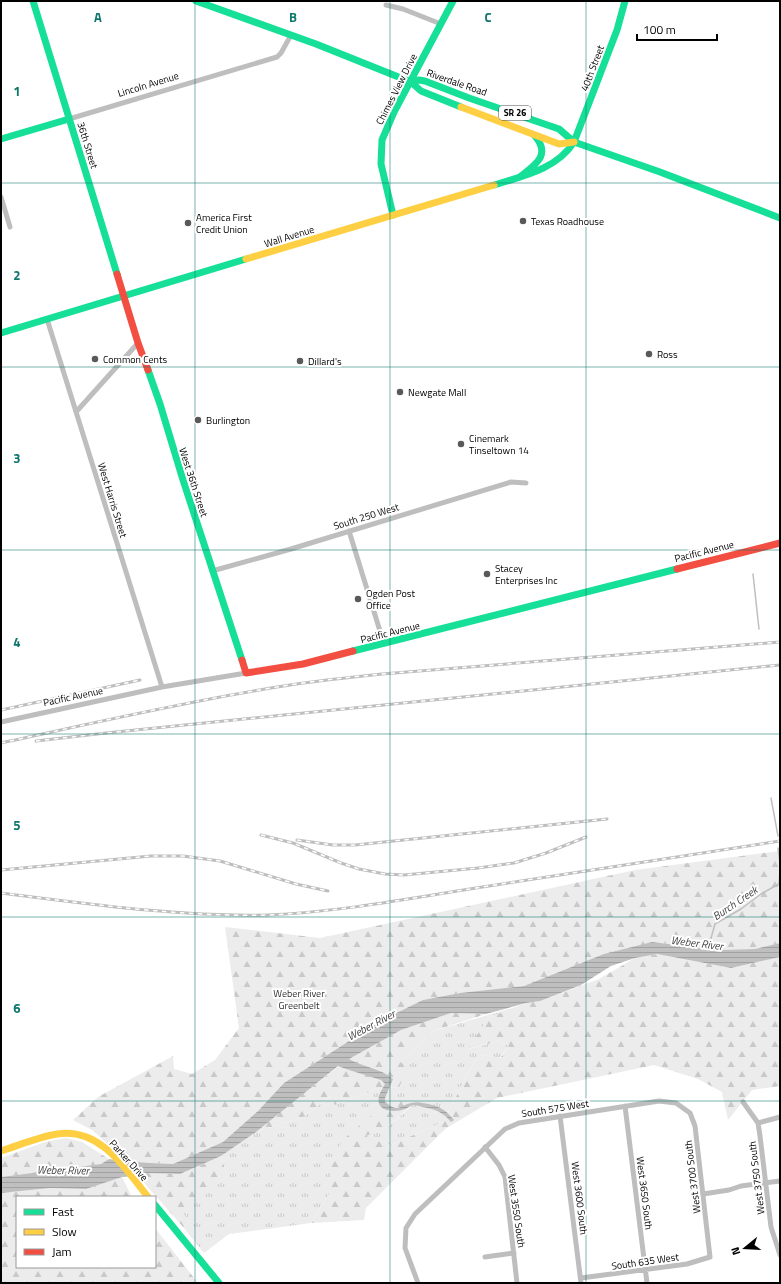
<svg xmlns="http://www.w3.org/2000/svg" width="781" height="1284" font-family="'Titillium Web',sans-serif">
<defs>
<pattern id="grass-tufts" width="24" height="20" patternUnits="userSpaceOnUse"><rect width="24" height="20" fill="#ececec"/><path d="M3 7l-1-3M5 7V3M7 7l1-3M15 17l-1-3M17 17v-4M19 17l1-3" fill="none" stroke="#c9c9c9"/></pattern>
<pattern id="forest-firs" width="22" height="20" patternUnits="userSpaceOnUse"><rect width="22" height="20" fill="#ececec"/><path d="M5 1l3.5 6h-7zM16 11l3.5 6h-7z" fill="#c9c9c9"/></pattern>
<pattern id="water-rules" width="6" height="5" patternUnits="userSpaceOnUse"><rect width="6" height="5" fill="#bfbfbf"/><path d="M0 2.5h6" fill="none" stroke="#a2a2a2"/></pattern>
</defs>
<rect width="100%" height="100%" fill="#fff"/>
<!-- grass -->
<path fill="url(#grass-tufts)" d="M519,1006L488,1018L469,1049L499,1041L509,1046L499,1058L484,1055L475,1060L443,1122L391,1145L365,1136L389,1126L416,1102L331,1158V1191L311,1223L229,1234L204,1253L183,1227L189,1222L182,1213L227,1176L221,1156L256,1132L305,1116L329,1097L335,1105L377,1089L399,1087L400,1062L433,1031Z"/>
<!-- forest -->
<path fill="url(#forest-firs)" d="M780,851V943L755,949L718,950L652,942L585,963L524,986L460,993L423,1000L380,1021L284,1083L258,1111L223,1142L173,1164L128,1162L92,1130L73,1120L98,1097L173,1056L174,1069L192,1074L215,1060L239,1028L225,927L320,938L635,870Z
M657,954L731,968L780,957V1086L752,1090L728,1120L722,1092L698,1079L654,1065L497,1098L445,1129L366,1208L364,1220L311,1223L331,1191V1158L346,1137L393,1097L416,1101L389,1126L366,1136L391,1145L443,1122L475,1060L484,1055L500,1058L509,1046L499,1041L468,1049L488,1018L526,1003L540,1001L599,979L635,958Z
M451,1013L486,1014L433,1031L400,1062L409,1067L399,1087L377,1089L335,1105L329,1097L305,1116L256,1132L294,1101L348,1059L401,1030Z
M66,1138L82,1142L109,1159L101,1164L1,1177V1158L45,1142Z
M221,1156L227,1176L183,1213L189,1222L183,1227L138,1176L146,1173L180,1174Z
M122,1177L132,1197H17V1267H155V1228L198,1283H1V1193L50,1188L86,1189Z"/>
<!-- water -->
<path fill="url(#water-rules)" d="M652,942L718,950L755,949L780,943V957L731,968L657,954L635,958L611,966L581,985L540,1001L526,1003L486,1014L451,1013L401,1030L349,1059C363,1067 380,1068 393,1079L385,1098V1102C399,1113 399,1106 411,1103C421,1101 438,1105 445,1111C448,1113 451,1117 454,1120L451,1122C443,1112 435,1109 422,1107C420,1106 416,1105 413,1105C410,1106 408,1108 405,1109C394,1113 375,1112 379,1096C380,1092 383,1088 385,1084L381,1080L346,1069L338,1066L256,1132L221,1156L180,1174L146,1173L138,1176L122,1177L86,1189L50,1188L1,1193V1177L101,1164L109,1159L128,1162L173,1164L223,1142L258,1111L284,1083L380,1021L423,1000L460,993L524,986L604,954Z"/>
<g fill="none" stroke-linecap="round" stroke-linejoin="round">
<!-- stream -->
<path stroke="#bfbfbf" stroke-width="1.5" d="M753,574L759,629
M771,798L778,836
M778,848L780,863
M708,949L715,924L741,909L761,894L779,884L780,872"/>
<!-- street -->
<path stroke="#bebebe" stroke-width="5" d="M386,5L403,9L441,24
M69,119L277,57L281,53L291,35
M1,197L10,227
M47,319L162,687
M76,412L138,343
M349,531L384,644
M212,571L291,549L511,482L526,483
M1,722L162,687L246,673
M743,1102L758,1123L760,1136L771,1227L780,1255
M625,1106L647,1283
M560,1116L581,1283
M758,1123L780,1117
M485,1147L499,1165L505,1177L517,1283
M703,1194L729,1190L741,1186L780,1181
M485,1257L514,1253
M418,1283L405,1248L406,1228L415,1214L505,1129L519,1123L659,1101L676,1103L690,1113L695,1126L710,1257L687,1264L581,1278"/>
<!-- fast -->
<path stroke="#16e098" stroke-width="7" d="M33,1L117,274
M196,1L316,44L411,82L421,91L461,107
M411,82L419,80L425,81L469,98L559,129L574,142L660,172L780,218
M1,139L69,119
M521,176C536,164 551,155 535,136
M494,185C523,176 557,169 574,142L617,30L625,1
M393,215L381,164L382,140L394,112L453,1
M1,333L246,259
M148,370L160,404L183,480L242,660
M353,651L677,569
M155,1205L219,1283"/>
<!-- slow -->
<path stroke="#ffcf43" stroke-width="7" d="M461,107L559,144L574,142
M246,259L494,185
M1,1151C20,1145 38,1137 57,1134C100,1127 125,1168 148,1197"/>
<!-- jam -->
<path stroke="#f24e42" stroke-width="7" d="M117,274L138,343L148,370
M677,569L780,543
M242,660L246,673L303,664L353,651"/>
<defs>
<path id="rail" d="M1,710L140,680
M36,741L106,733L780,665
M1,743C89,724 176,704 265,689C304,682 343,678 382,674L780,642
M261,835L293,843L341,863L359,869L385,874L404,875L478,868L514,863L546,853L586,837
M297,840L333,845H355L607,819
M1,870L151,856H183L220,861L296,884L328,891
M1,893C90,904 179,917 268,915C338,912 407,899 476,888C577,872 679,857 780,841"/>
</defs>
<!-- rail casing -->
<use href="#rail" stroke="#bebebe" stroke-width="3"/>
<!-- rail -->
<use href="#rail" stroke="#fff" stroke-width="1.5" stroke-dasharray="4.5" stroke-linecap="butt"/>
</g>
<!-- grid -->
<path fill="none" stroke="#0f766e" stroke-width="1" stroke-opacity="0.55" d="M195,1V1283M390,1V1283M586,1V1283M1,183H780M1,367H780M1,550H780M1,734H780M1,917H780M1,1101H780"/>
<!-- markers -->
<g fill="#595959" stroke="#fff" stroke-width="1.5">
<circle cx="523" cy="221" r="4"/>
<circle cx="188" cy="223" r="4"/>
<circle cx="649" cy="354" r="4"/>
<circle cx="95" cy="359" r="4"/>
<circle cx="300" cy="361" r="4"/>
<circle cx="400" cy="392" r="4"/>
<circle cx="198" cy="420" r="4"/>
<circle cx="461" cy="444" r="4"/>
<circle cx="487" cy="574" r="4"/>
<circle cx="358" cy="599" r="4"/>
</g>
<g text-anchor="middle" stroke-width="4" stroke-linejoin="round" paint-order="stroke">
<!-- shield labels -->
<rect fill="#fff" stroke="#4c4c4c" stroke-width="1" x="499" y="106" width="32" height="14" rx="3"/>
<g font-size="9" font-weight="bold" fill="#000">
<text x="515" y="116">SR 26</text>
</g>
<!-- street labels -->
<g font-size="10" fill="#000" stroke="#fff">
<text transform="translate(592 68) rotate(-69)" y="4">40th Street</text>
<text transform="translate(457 82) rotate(19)" y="4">Riverdale Road</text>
<text transform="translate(148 84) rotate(-17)" y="4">Lincoln Avenue</text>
<text transform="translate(396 89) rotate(-63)" y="4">Chimes View Drive</text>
<text transform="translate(88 145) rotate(73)" y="4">36th Street</text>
<text transform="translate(289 236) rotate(-17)" y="4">Wall Avenue</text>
<text transform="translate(194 482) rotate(72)" y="4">West 36th Street</text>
<text transform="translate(113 500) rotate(73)" y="4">West Harris Street</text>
<text transform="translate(366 516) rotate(-17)" y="4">South 250 West</text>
<text transform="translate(704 551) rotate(-14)" y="4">Pacific Avenue</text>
<text transform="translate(390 632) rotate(-14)" y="4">Pacific Avenue</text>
<text transform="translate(73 696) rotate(-12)" y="4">Pacific Avenue</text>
<text transform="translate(555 1108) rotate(-9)" y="4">South 575 West</text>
<text transform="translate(129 1160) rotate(48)" y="4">Parker Drive</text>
<text transform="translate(692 1177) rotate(-97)" y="4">West 3700 South</text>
<text transform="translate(756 1178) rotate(-97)" y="4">West 3750 South</text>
<text transform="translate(645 1193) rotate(83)" y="4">West 3650 South</text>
<text transform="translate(580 1198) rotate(83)" y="4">West 3600 South</text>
<text transform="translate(517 1211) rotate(82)" y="4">West 3550 South</text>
<text transform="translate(645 1261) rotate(-8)" y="4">South 635 West</text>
</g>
<!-- poi labels -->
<g font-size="10" fill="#000" stroke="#fff" text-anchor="start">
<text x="196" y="221">America First<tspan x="196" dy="12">Credit Union</tspan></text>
<text x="531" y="225">Texas Roadhouse</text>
<text x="657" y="358">Ross</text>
<text x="103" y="363">Common Cents</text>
<text x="308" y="365">Dillard's</text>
<text x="408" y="396">Newgate Mall</text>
<text x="206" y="424">Burlington</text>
<text x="469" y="442">Cinemark<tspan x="469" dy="12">Tinseltown 14</tspan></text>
<text x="495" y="572">Stacey<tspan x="495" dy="12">Enterprises Inc</tspan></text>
<text x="366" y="597">Ogden Post<tspan x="366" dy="12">Office</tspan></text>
</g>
<!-- park labels -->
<g font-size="10" fill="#333" stroke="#fff">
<text x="299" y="997">Weber River<tspan x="299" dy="12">Greenbelt</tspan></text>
</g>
<!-- water labels -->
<g font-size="11" font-style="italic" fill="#444" stroke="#fff">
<text transform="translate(735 903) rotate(-34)" y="4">Burch Creek</text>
<text transform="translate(697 943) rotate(7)" y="4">Weber River</text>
<text transform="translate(371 1025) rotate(-28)" y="4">Weber River</text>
<text transform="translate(63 1170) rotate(1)" y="4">Weber River</text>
</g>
</g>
<g font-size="13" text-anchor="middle" font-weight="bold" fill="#0f766e" stroke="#fff" stroke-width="4" stroke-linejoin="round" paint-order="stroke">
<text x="98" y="22">A</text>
<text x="293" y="22">B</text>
<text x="488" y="22">C</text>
<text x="17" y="96">1</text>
<text x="17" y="280">2</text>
<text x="17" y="463">3</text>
<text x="17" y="647">4</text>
<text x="17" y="830">5</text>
<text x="17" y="1013">6</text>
</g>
<!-- border -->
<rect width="781" height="1284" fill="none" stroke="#000000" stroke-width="4"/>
<!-- legend -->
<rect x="16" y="1196" width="140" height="72" fill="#ffffff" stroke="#999999"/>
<rect x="24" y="1209" width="20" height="6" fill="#16e098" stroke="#999999"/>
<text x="52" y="1216" font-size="12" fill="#000000">Fast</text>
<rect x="24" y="1229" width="20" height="6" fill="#ffcf43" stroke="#999999"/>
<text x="52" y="1236" font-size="12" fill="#000000">Slow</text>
<rect x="24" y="1249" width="20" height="6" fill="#f24e42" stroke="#999999"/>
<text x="52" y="1256" font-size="12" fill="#000000">Jam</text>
<!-- north arrow -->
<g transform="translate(745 1248) rotate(252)" stroke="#ffffff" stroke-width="3" paint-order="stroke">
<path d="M0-3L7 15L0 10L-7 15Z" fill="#000000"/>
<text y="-6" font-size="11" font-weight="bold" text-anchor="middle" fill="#000000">N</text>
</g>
<!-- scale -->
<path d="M637 34v6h80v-6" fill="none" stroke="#000000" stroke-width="2"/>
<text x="643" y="34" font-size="12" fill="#000000" stroke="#ffffff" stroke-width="3" paint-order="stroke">100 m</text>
</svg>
